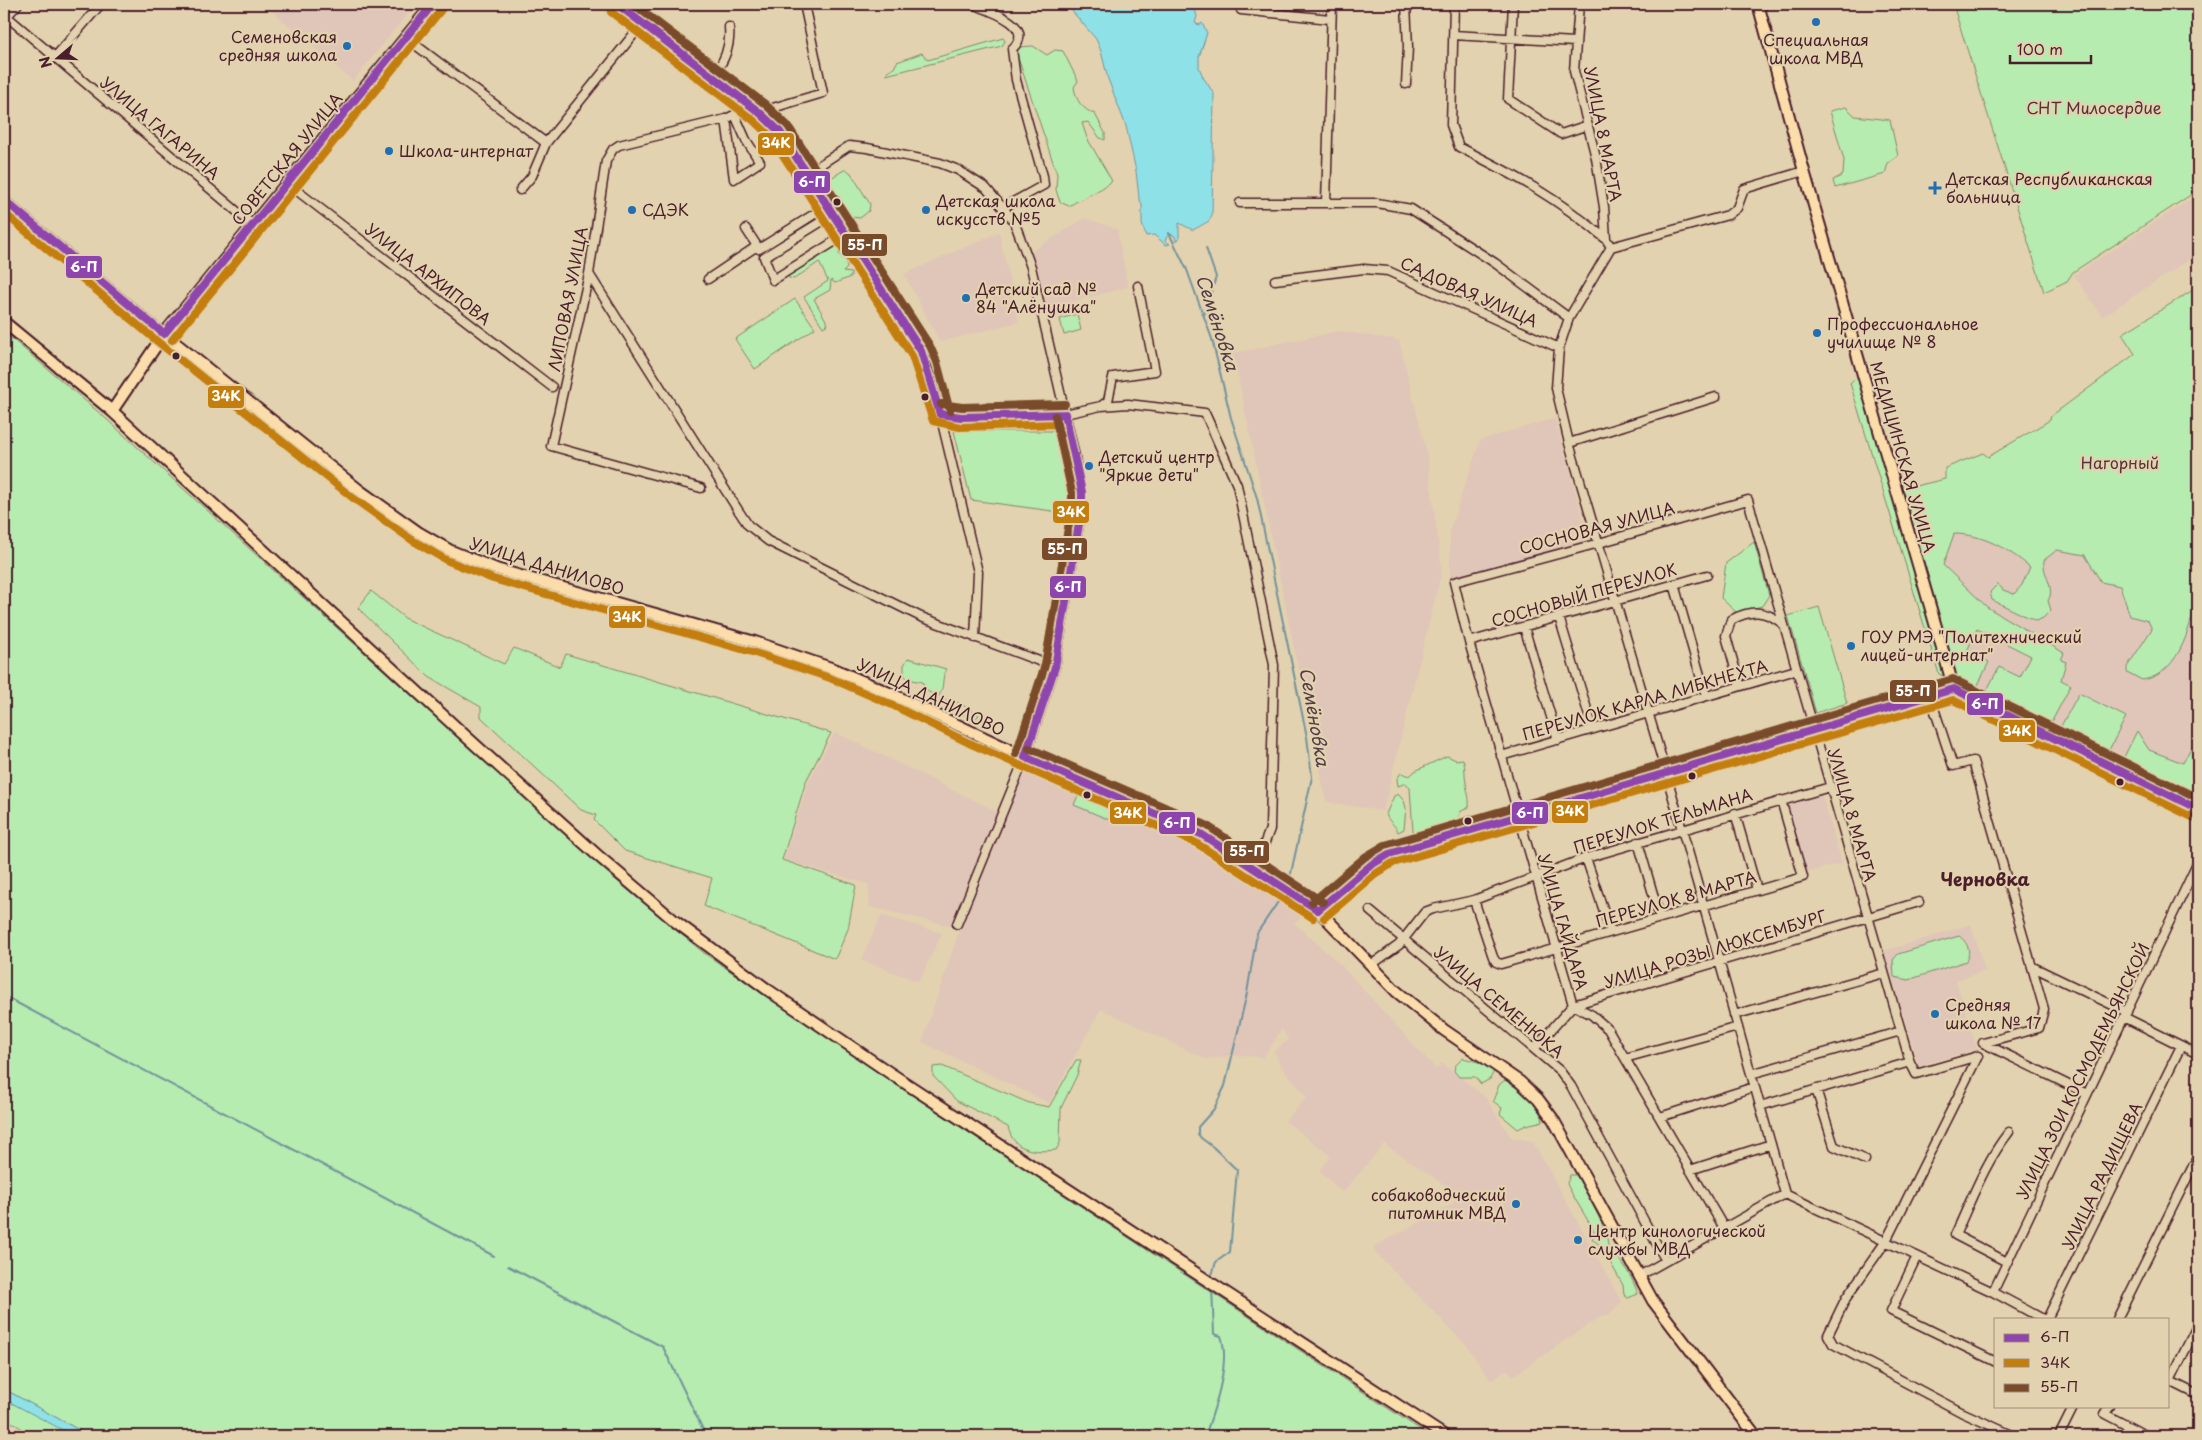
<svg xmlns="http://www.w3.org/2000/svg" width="2202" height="1440" font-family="'Playpen Sans',sans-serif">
<rect width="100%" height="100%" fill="#e3d2af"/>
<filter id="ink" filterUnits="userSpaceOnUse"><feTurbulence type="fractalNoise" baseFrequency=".02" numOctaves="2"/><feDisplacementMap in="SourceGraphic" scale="10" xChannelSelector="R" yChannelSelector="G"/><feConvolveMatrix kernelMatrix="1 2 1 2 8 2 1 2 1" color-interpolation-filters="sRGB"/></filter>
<g filter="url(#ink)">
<!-- built -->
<path fill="#e0c6b8" d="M279,4H402L410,11L353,81L272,11Z
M2198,194V254L2102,317L2074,275Z
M1085,218L1117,229L1128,287L1045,309L1030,252Z
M999,232L1019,322L940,342L904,274Z
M1339,331L1399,340L1427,454L1442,570L1383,811L1326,802L1233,353Z
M1555,418L1589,539L1450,579V529L1480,440Z
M1903,489L2079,530L2198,586V795L1957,677Z
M835,732L1000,813L1026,764L1194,840L1305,914L1294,923L1339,963L1436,1069L1442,1063L1486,1098L1511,1137L1533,1141L1622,1302L1608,1316L1603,1315L1513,1376L1507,1370L1491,1381L1467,1346L1373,1250L1375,1246L1451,1205L1458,1194L1384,1144L1343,1193L1319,1171L1331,1156L1285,1121L1307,1097L1280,1065L1274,1051L1288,1040L1282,1029L1263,1058L1244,1055L1205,1059L1101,1009L1049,1103L922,1042L960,928L870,907L868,884L784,860L808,782Z
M1821,791L1842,863L1805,873L1785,801Z
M881,915L942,933L919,982L861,960Z
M1971,924L1985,971L1956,980L1977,1049L1919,1066L1884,951Z"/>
<!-- green -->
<path fill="#b6ecaf" stroke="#80866d" d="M1966,4H2198V190L2073,272L2067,281L2044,292L1955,11Z
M1003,38L1005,41L1002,46L886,75L887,72L894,68L897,62L922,53L928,60Z
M1033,46L1047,55L1055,50L1063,51L1078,81L1074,87C1076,101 1082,109 1095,114L1105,133V140L1100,138L1088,122L1082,123L1087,138L1112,181C1099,192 1083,197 1069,206L1060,202L1056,190L1057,174L1017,55L1019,47Z
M1846,107L1855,116L1890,120L1898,156L1888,163L1885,174L1835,188L1833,180L1843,175L1844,160L1830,111Z
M844,170H847L851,173L870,204L869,211L860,218L851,217L830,185L831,178Z
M837,243L840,244L839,254L846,262L847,268L843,272L851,273V277L835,283L831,280L830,290L814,299L828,324L823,327L804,297L828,281L819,262L794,279L789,278L787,274Z
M2198,287V586C2193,618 2182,675 2142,680L2127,672V667L2152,629L2148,621L2130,616L2120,586L2101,582L2085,555L2057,550L2044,560C2042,575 2056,587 2048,601L2051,610L2043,618L2036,621L1992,600L1990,592L1998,584L2003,590L2014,594L2022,585L2030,567C2008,549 1983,534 1954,534L1943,565L1987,607L2064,653L2061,660L2066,662L2061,680L2071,685L2051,723L1986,692L1999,667L2020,677L2031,656L1977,629L1967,651L1989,662L1977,687L1957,677L1903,489L1945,479V468L1983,453L1988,457L2050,420L2051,416L2135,354L2122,334Z
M795,299L815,328L755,369L735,339Z
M1077,314L1081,330L1064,335L1060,319Z
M4,332L103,416L611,876L704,953L892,1082L1430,1436H90L4,1389Z
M1858,379L1944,672L1943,676L1939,674L1850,383L1853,380Z
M954,431H1059L1075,514L971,500Z
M1754,542L1769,595L1762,606L1737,613L1721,598L1726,563Z
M371,591L406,619L504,664L514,648L560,667L566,654L831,733L806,781L782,860L856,885L848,929L835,959L704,906L712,878L625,851L594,820L596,815L581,810L481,717V707L429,677L358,608Z
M1819,607L1847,703L1816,713L1788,616Z
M908,658L946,669C941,679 945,688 938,697L927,691L922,682L908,679L904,675V665Z
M2079,693L2126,717L2108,752L2060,728Z
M945,700L959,703L979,715L975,719L946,707Z
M2137,731L2149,750L2183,763L2198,734V795L2123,759Z
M1447,756L1456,760L1463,759C1466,768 1464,775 1466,783C1467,793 1470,797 1469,807L1460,812C1459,816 1458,820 1455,823C1446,831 1423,837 1413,831L1410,788L1406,783L1398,786L1397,779L1401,773L1410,776L1415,771Z
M1079,793L1121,811L1117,823L1074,805Z
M1398,794L1404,801L1406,808L1404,829L1398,832C1395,824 1389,823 1386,814L1394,796Z
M1959,936C1967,942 1972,951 1966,961L1908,980L1894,977L1893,960L1898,954Z
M1463,1058L1486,1064L1494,1071L1490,1079L1481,1084L1475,1077H1459L1454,1071L1455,1066Z
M1076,1060H1081L1077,1075L1061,1108L1060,1143L1056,1150C1034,1152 1014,1152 1008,1127L957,1101L933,1076V1067L942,1066L1029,1103L1049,1107Z
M1505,1080C1519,1089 1540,1105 1543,1121L1526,1125L1518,1129L1500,1114L1502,1108L1493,1101L1499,1085Z
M1570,1175H1576C1585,1191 1608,1229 1608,1246L1604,1248L1592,1239L1595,1234C1592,1225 1567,1188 1567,1183C1568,1181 1569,1178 1570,1175Z
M1616,1256C1626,1267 1633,1280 1638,1294L1628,1298L1624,1295L1623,1285L1610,1262L1612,1257Z
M4,1399L68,1431L74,1436H25L21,1428L10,1421L4,1423Z"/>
<!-- water -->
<path fill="#8fe1e8" stroke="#73939c" d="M1066,4H1193L1197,16L1195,23L1199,25L1202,23L1207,33L1199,57V67L1203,77L1214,94L1212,215L1209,221L1193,230L1179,223V239L1176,241L1175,236L1170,234L1167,236L1165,241L1170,244L1166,245L1154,235L1146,236L1142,224V205L1139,198L1136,171L1126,126L1108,79L1101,51L1096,39Z
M4,1389L90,1436H74L4,1399Z"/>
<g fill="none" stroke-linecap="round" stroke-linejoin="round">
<!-- stream -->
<path stroke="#73939c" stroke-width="2" d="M1169,233L1187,270L1212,339L1231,418L1257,498L1307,737L1312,777L1288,887
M1204,315L1216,277L1206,248
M4,996L494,1256
M508,1266L663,1347L706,1436
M1211,1278L1216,1262L1230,1252L1237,1170L1213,1147L1201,1138L1198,1134V1127L1214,1109L1225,1086L1247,993L1257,933L1284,893
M1205,1436C1214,1410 1231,1363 1221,1336L1214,1334L1212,1287"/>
<defs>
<path id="minor" d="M617,4L759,112L780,132L921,351L932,381L978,572L975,638
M972,4C988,10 1038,25 1012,49L1016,80L1043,176L1044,185L1004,207
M1406,4L1408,47L1406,84
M1454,4L1451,125L1459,147C1515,175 1557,198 1606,239L1611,247
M1513,4L1508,99L1561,134L1588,125
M1579,4L1574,71L1596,158L1604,207L1606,239
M1241,10L1330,19
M4,14L253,225
M7,16L18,4
M1453,35L1575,42
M405,37L546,143
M55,57L101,4
M713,77C724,61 731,47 729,27
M759,112L823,93L804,4
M726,119L734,179L760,162L746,140L735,115
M806,174L849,146L867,148L940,163L958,170L986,188L1014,221L1031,267L1075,456L1082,506L1055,667L1025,757L957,924
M287,183L552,387
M520,190L532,176L546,143L642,24
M4,200L164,334
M1240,203H1377L1411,209L1495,263L1569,318
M1326,203L1332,4
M832,215L764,257L773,280L845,235
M746,229L759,249
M759,249L827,206
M589,274L738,510L748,525L768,541L921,617L1055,667
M708,279L757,246
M1275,280L1364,269L1388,271L1559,348
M1101,406L1108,401L1113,377L1155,371L1138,286
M940,414L961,417L1065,414L1101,406L1128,404L1205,413L1237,485L1274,665L1270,829L1255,868
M1569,443L1716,397
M701,488L551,446L589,274L606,161L613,149L619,145L726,119L752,106
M1674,584L1706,696
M1559,617L1593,729
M1524,627L1558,740
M1469,642L1707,575
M1740,686L1726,636L1731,620C1752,609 1765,610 1783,624
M1930,696L1953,766L1973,761L2044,1009L2039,1028L1983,1043
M1501,756L1796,670
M1735,813L1757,890
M1638,842L1660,918
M1586,858L1611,932
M1474,900L1493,957L1496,962L1501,964L1803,877L1781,800
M1370,911L1560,1071L1571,1086L1666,1261
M1371,965L1399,945L1425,912L1433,909L1474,900L1586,858L1830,787
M2033,967L2127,1012
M1734,1015L1884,973
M2124,1017L2198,1054
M1983,1043L2087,1094
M1535,1048L1573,1005L1919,902
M1978,1056L1886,1241L1846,1298L1828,1335L1833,1344L1961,1412L2014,1436
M1625,1058L1738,1027
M1751,1074L1901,1031
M1816,1089L1834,1146L1865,1160
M1760,1106L1910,1062
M1660,1117L1754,1087
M1690,1170L1771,1144
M1785,1194L1666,773L1569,443L1556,388L1559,348L1569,318L1611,247L1728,215L1737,208L1744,189L1804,171
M1724,1228L1608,1029L1592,1015L1573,1005L1469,642L1454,582L1599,543L1748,500L1910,1062L1916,1074L1978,1056
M1917,1256L1891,1311L1996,1362
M2007,1262L1955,1235C1971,1201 1985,1162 2009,1132
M1639,1276L1785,1194L1993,1292L2043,1319
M1993,1292L2198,862
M2047,1319L2181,1046
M2117,1319L2198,1156
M2168,1380L2198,1395
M2170,1381L2198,1324
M2110,1406L2105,1414L2147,1436
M2059,1436L2074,1406"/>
<path id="major" d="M1758,4L1804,171L1954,689
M4,322L112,411L460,731L596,854L676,922L768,990L887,1071L1445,1436
M164,334L359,490L418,532L451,551L496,569L755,642L834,669L894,695L1025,757L1114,794L1222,846L1318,910L1396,991L1444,1030L1520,1082L1538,1099L1553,1119L1653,1301L1756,1436
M112,411L164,334L433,4
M1318,910L1371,865L1389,854L1954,689L2198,809"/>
</defs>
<!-- minor casing -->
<use href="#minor" stroke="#4a1f2b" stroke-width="11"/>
<!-- major casing -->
<use href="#major" stroke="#4a1f2b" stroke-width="14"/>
<!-- minor -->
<use href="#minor" stroke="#e3d2af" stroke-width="8"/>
<!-- major -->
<use href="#major" stroke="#faddab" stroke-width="10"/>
<defs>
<path id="bus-1" d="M617,4L759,112L780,132L921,351L940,414
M4,200L164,334
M164,334L433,4
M940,414L961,417L1065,414
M1025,757L1055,667L1082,506V492L1065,414
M1025,757L1201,834L1318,910
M1318,910L1371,865L1389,854L1954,689L2198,809"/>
<path id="bus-2" d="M611,12L753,120L772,138L912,356L933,421L960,427L1057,424L1072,493V505L1045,665L1016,754
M4,213L158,342L353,498L412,540L446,560L493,579L752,652L830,678L890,704L969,743L1196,843L1313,918
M172,340L441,10
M1324,918L1377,873L1393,863L1953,700L2194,818"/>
<path id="bus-3" d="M633,4L765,104L788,126L930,346L937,362L950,411
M941,404L962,407L1065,404
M1029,748L1206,825L1323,902
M1016,754L1045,665L1072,505V493L1055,416
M1312,902L1365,857L1385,845L1953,679L2198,798"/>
</defs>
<!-- bus-1 casing -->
<use href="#bus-1" stroke="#e3d2af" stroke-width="11"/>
<!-- bus-2 casing -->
<use href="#bus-2" stroke="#e3d2af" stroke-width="11"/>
<!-- bus-3 casing -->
<use href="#bus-3" stroke="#e3d2af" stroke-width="11"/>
<!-- bus-1 -->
<use href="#bus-1" stroke="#8e44ad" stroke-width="8"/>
<!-- bus-2 -->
<use href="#bus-2" stroke="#c37e0d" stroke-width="8"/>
<!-- bus-3 -->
<use href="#bus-3" stroke="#7a4b2a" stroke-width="8"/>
</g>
</g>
<!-- markers -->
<g fill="#1f6fb2" stroke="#e3d2af" stroke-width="2">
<circle cx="1816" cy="22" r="5"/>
<circle cx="347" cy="46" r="5"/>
<circle cx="389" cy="151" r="5"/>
<path d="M1932.5 180.5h5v5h5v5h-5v5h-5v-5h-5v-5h5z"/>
<circle cx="632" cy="210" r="5"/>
<circle cx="926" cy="210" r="5"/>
<circle cx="966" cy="298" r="5"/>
<circle cx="1817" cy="333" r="5"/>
<circle cx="1089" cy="466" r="5"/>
<circle cx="1851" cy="646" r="5"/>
<circle cx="1935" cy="1014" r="5"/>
<circle cx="1516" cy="1204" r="5"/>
<circle cx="1578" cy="1240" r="5"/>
</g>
<g fill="#4a1f2b" stroke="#e3d2af" stroke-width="2">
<circle cx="837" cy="202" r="4.5"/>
<circle cx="176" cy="356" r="4.5"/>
<circle cx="925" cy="397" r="4.5"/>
<circle cx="1692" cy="776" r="4.5"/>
<circle cx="2120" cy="782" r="4.5"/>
<circle cx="1087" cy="795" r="4.5"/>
<circle cx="1468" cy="821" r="4.5"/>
</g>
<g text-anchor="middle" stroke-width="4.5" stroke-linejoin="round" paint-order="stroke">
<!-- poi labels -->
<g font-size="16" fill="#4a1f2b" stroke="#e3d2af" text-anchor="start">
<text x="337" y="43" text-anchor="end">Семеновская<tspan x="337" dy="18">средняя школа</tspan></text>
<text x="1816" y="46" text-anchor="middle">Специальная<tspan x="1816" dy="18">школа МВД</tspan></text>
<text x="399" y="157">Школа-интернат</text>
<text x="1946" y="185">Детская Республиканская<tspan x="1946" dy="18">больница</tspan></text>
<text x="936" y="207">Детская школа<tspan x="936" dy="18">искусств №5</tspan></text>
<text x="642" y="216">СДЭК</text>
<text x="976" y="295">Детский сад №<tspan x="976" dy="18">84 "Алёнушка"</tspan></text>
<text x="1827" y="330">Профессиональное<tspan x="1827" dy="18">училище № 8</tspan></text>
<text x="1099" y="463">Детский центр<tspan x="1099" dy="18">"Яркие дети"</tspan></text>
<text x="1861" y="643">ГОУ РМЭ "Политехнический<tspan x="1861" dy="18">лицей-интернат"</tspan></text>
<text x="1945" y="1011">Средняя<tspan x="1945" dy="18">школа № 17</tspan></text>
<text x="1506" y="1201" text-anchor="end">собаководческий<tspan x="1506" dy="18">питомник МВД</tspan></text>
<text x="1588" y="1237">Центр кинологической<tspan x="1588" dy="18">службы МВД</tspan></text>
</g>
<!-- park labels -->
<g font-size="16" fill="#553438" stroke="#e3d2af">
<text x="2094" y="114">СНТ Милосердие</text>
<text x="2120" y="469">Нагорный</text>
</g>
<!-- street labels -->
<g font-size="16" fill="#4a1f2b" stroke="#e3d2af">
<text transform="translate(160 128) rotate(40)" y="6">УЛИЦА ГАГАРИНА</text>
<text transform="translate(1603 134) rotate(79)" y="6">УЛИЦА 8 МАРТА</text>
<text transform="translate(287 159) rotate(-51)" y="6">СОВЕТСКАЯ УЛИЦА</text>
<text transform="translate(428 274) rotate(38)" y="6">УЛИЦА АРХИПОВА</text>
<text transform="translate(1469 292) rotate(24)" y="6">САДОВАЯ УЛИЦА</text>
<text transform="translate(568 299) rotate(-79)" y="6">ЛИПОВАЯ УЛИЦА</text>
<text transform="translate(1903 457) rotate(74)" y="6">МЕДИЦИНСКАЯ УЛИЦА</text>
<text transform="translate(1597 528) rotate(-15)" y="6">СОСНОВАЯ УЛИЦА</text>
<text transform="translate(547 566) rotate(17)" y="6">УЛИЦА ДАНИЛОВО</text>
<text transform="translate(1584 595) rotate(-16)" y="6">СОСНОВЫЙ ПЕРЕУЛОК</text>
<text transform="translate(931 697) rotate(25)" y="6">УЛИЦА ДАНИЛОВО</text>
<text transform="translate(1645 700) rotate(-16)" y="6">ПЕРЕУЛОК КАРЛА ЛИБКНЕХТА</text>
<text transform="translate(1852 815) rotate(74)" y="6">УЛИЦА 8 МАРТА</text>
<text transform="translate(1663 821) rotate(-17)" y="6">ПЕРЕУЛОК ТЕЛЬМАНА</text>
<text transform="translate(1676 899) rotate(-16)" y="6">ПЕРЕУЛОК 8 МАРТА</text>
<text transform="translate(1563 922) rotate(74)" y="6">УЛИЦА ГАЙДАРА</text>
<text transform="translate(1715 949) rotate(-17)" y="6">УЛИЦА РОЗЫ ЛЮКСЕМБУРГ</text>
<text transform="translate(1499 1002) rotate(40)" y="6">УЛИЦА СЕМЕНЮКА</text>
<text transform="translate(2083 1071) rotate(-64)" y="6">УЛИЦА ЗОИ КОСМОДЕМЬЯНСКОЙ</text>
<text transform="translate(2102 1176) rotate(-64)" y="6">УЛИЦА РАДИЩЕВА</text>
</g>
<!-- water labels -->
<g font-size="18" font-style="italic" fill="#543c47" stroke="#e3d2af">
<text transform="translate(1217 323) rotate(72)" y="6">Семёновка</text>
<text transform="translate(1314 717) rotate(80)" y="6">Семёновка</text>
</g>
<!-- neighbourhood labels -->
<g font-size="18" font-weight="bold" fill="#4a1f2b" stroke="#e3d2af">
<text x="1985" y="886">Черновка</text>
</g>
</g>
<g stroke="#e3d2af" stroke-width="2">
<rect x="757" y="132" width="38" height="24" rx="5" fill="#c37e0d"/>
<rect x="793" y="170" width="38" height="24" rx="5" fill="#8e44ad"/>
<rect x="841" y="233" width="47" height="24" rx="5" fill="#7a4b2a"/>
<rect x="65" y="255" width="38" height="24" rx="5" fill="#8e44ad"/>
<rect x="207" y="385" width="38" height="24" rx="5" fill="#c37e0d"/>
<rect x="1052" y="500" width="38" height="24" rx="5" fill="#c37e0d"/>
<rect x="1041" y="537" width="47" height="24" rx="5" fill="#7a4b2a"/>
<rect x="1049" y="575" width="38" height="24" rx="5" fill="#8e44ad"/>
<rect x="608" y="605" width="38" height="24" rx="5" fill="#c37e0d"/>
<rect x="1889" y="679" width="48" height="24" rx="5" fill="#7a4b2a"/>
<rect x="1966" y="692" width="38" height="24" rx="5" fill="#8e44ad"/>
<rect x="1998" y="719" width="38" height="24" rx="5" fill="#c37e0d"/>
<rect x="1551" y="800" width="38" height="24" rx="5" fill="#c37e0d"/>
<rect x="1511" y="801" width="38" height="24" rx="5" fill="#8e44ad"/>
<rect x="1109" y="801" width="38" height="24" rx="5" fill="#c37e0d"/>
<rect x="1158" y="811" width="38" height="24" rx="5" fill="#8e44ad"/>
<rect x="1223" y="840" width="47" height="24" rx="5" fill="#7a4b2a"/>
</g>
<g font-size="14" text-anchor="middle" font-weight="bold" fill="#fff">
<text x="776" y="148">34К</text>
<text x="812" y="187">6-П</text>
<text x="865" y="250">55-П</text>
<text x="84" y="272">6-П</text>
<text x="226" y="401">34К</text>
<text x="1071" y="517">34К</text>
<text x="1065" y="554">55-П</text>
<text x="1068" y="592">6-П</text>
<text x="627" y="622">34К</text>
<text x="1913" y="696">55-П</text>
<text x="1985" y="709">6-П</text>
<text x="2017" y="736">34К</text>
<text x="1570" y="816">34К</text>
<text x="1530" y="818">6-П</text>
<text x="1128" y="818">34К</text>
<text x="1177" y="828">6-П</text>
<text x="1247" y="856">55-П</text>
</g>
<!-- margin -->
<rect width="2202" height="1440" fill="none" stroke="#e3d2af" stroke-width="20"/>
<rect x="10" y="10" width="2182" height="1420" fill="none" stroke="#4a1f2b" stroke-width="2" filter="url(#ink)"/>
<!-- legend -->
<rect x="1994" y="1318" width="175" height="90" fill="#e3d2af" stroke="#a68a7a"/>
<rect x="2004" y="1334" width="25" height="8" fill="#8e44ad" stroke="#a68a7a"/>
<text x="2040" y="1342" font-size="15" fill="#4a1f2b">6-П</text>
<rect x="2004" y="1359" width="25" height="8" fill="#c37e0d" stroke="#a68a7a"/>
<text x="2040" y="1368" font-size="15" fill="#4a1f2b">34К</text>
<rect x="2004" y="1384" width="25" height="8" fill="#7a4b2a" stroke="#a68a7a"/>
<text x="2040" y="1392" font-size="15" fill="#4a1f2b">55-П</text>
<!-- north arrow -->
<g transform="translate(58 58) rotate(251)" stroke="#e3d2af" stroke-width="4" paint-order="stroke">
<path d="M0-4L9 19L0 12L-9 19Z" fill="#4a1f2b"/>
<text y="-8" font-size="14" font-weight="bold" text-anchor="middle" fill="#4a1f2b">N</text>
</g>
<!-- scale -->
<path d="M2010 55v8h81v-8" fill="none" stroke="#4a1f2b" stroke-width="2.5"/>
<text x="2017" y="55" font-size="15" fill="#4a1f2b" stroke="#e3d2af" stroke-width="4" paint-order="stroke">100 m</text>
</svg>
